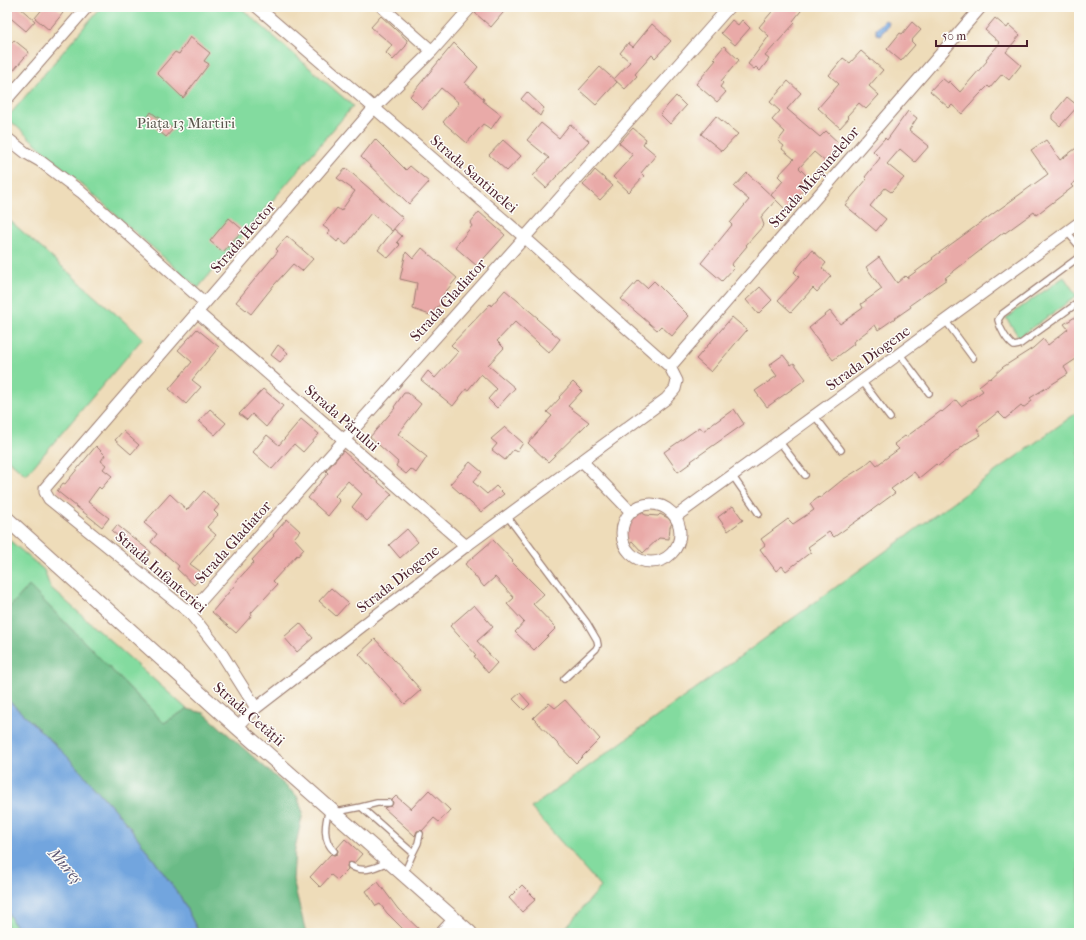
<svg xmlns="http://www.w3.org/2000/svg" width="1086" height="940" font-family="'IM FELL French Canon',serif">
<rect width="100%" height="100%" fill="#fdfcf7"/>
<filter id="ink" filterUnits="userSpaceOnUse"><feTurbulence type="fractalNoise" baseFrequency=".025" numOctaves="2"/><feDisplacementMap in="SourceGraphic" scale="8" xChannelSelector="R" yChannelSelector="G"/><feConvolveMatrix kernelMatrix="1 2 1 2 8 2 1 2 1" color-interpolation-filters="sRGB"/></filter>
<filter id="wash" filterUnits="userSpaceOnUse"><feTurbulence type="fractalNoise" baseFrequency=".012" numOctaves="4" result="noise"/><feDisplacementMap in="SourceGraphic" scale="16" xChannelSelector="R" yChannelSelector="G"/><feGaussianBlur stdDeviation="0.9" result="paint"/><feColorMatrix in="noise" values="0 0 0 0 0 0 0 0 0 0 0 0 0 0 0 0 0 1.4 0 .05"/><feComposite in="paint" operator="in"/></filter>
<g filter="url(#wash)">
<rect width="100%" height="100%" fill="#eedcb9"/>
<!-- green -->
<path fill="#83db9f" stroke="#667d65" d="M101,7H240L353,106L198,288L7,118Z
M7,218L143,338L26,475L7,459Z
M1064,277L1077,296L1019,337L1006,318Z
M1079,411V933H561L601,887L531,808Z
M7,538L44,570L50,587L187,709L164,723L29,586L7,610Z
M7,911L19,933H7Z"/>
<!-- forest -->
<path fill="#6abb86" stroke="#5a6d58" d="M29,586L164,723L187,709L204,713L297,796L303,813L295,848L293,880L306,933H199L180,896L129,826L66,755L7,699V610Z"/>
<!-- water -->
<path fill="#72a5de" stroke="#5e6284" d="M885,20L889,22L888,26L880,35L876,34V29Z
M7,699L66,755L129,826L180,896L199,933H19L7,911Z"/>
<g id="blocks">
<!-- building -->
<path fill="#e9aaa8" d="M7,7H19L35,21L26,31L7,15Z
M44,7H56L63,13L49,30L35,18Z
M479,7H508L491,27L475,13Z
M776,7H804L793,21L795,23L765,56L769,59L760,71L756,67L754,69L748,64L769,36L759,27Z
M381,16L407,40L406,46L393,60L386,53L392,45L371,27Z
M995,18L1007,28L1009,25L1020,35L1006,52L1021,65L1009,80L1002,74L990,88L988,86L979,95L962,114L952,105L949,108L930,91L942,78L948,83L949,81L960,92L987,61L986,59L1000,43L985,30Z
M732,20L738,25L742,20L750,28L735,45L721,33Z
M912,22L921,30L911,41L915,45L901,61L887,49L900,33L902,34Z
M652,24L671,41L655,58L652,55L635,74L637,76L625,89L614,79L630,62L620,53L628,43L633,47Z
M190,37L210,53L204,61L209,64L183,98L157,73L175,52L179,54Z
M14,40L29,52L13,71L7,66V48Z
M454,43L478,67L465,83L484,99L483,101L501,115L491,129L483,124L467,143L443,122L459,103L441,88L423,109L410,96Z
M724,46L739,60L721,81L723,83L720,87L726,92L717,102L696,84L716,60L714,58Z
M861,51L883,70L869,86L879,95L866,109L859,103L847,116L849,118L840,128L818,108L839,84L829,75L843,58L850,63Z
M600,67L617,82L596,105L579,90Z
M788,81L801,93L787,109L820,137L826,131L842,146L827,163L814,152L799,168L806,175L800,182L806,187L786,210L771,195L783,181L778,176L794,159L782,149L784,146L778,141L785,132L772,120L780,111L770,102Z
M527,92L544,108L540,116L521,99Z
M676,96L686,106L670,124L660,114Z
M1067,97L1078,106L1060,126L1052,119V115Z
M908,111L917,118L909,130L929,146L915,162L900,149L887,164L904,178L891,192L885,188L870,206L886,219L876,231L845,205L867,179L865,177L880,158L873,151L885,138L887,140Z
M151,112L173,129L166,137L146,120Z
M716,116L738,134L722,151L701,134Z
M541,123L559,138L570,124L589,141L546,188L533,176L549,158L527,140Z
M633,128L646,139L643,144L656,155L641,173L644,176L629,192L613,177L633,155L619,143Z
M375,139L406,170L410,166L429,182L409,204L361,157Z
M503,140L521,156L507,171L489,155Z
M1046,140L1060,160L1079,146V179L1071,185L1073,187L1036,215L1034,212L1005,233L1004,232L945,278L947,279L910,305L911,307L878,330L875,325L853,342L854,344L833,360L809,328L830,311L840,324L863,308L861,304L882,289L866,267L879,257L897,283L905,276L907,278L933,259L932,258L1048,174L1031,150Z
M346,168L403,218L392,231L371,213L346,245L339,239L337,242L328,234L330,231L323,226L337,208L341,211L355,191L337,178Z
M595,170L613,186L600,200L583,185Z
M747,173L776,200L761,217L764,225L746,245L747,246L731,265L734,268L722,281L701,263L732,225L730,223L749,200L734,187Z
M479,212L505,235L477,266L455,247L472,226L470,223Z
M229,218L243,230L223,252L210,241Z
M394,229L402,236L397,242L400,245L388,258L378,250Z
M287,236L313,259L302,271L293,264L274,285L251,314L236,302L278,251L276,249Z
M422,248L457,278L442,296V302L430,315L413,309L417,283L400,279L406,252L413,259Z
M812,250L826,263L822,268L831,276L817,292L813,288L791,312L778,300L799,277L794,272Z
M638,280L647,288L654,281L689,316L672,336L661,326L657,330L621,299Z
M760,287L772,300L758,314L746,300Z
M505,290L538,318L537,319L560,339L549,353L515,322L497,341L504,348L488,365L515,388L497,408L488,399L497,389L481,374L468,390L466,389L453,406L421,380L428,371L435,378L458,352L451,345L490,304L491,306Z
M732,317L747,330L711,372L696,359Z
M1075,317L1079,321V357L1064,367L1068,374L1030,398L1032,401L1023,408L1021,406L1005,419L998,412L977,429L981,435L967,443L938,466L936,464L919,478L914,472L891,489L895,493L861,518L834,537L829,532L808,547L811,552L786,571L782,566L776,571L760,549L765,545L761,539L788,519L793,524L814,510L810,504L819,497L820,498L841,481L864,466L872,459L877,465L899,449L894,444L905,436L906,437L941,411L942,412L956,400L961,406L983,391L979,386L989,378L990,379L1003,367L1033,348L1043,339L1048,345L1068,329L1064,324Z
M197,329L219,347L192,380L201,387L186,404L169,389L192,362L178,350Z
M278,345L288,353L280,362L271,355Z
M783,355L791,365L794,363L806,379L767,407L755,391L777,376L769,365Z
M573,382L582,391L568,406L589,422L548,462L528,443L552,416L547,412L560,398L559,397Z
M263,389L283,406L266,427L252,414L247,420L239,414Z
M404,393H408L421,404L398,434L427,457L416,473L411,469L406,474L396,466L398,462L370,437L395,408L394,407Z
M210,409L226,423L215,435L199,421Z
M734,409L744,424L691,461L692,462L678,472L664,452L700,427L703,431Z
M301,419L319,434L303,452L294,444L272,469L253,452L267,435L279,445Z
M505,427L523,443L517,452L513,450L505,460L492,450L497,444L491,439Z
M123,431L139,445L131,454L115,440Z
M96,446L105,455L101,461L106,465L103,469L112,476L101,489L99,487L88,502L109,518L102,527L57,491L63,483L65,484Z
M343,451L366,472L392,494L367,521L352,507L362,494L348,481L335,496L340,501L328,516L308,498L328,473L326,471Z
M470,462L482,472L473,482L487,494L496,486L504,494L481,512L450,484Z
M204,491L219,505L214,511L218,515L207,527L216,535L190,564L204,574L194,585L177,569L179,566L151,542L157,534L144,523L170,494L187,510Z
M733,506L743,520L728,531L718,517Z
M638,511L646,515L658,516L660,514L668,518L672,523L670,527L669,539L659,538L643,553L632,541L628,544L625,534V530L631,519L636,517Z
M287,519L300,531L294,538L304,549L298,556L297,555L273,581L277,585L251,613L252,615L236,633L212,612L235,585L234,584L254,562L252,560L274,536L273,535Z
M117,525L151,552L145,560L112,531Z
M407,529L418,542L400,558L389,545Z
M493,540L513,561L512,562L544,594L533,604L556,628L534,650L515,632L524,622L507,604L514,598L495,577L484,587L465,564Z
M331,588L348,603L336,616L319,601Z
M474,605L493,627L477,641L497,663L488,673L474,656L476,655L450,626Z
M300,623L313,638L297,652L284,637Z
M375,639L421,690L405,704L359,654Z
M520,693L530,704L524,710L513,699Z
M565,700L600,739L576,763L533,718L549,703L555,708Z
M429,790L450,810L439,822L434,818L422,831H417L415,836L384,808L392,805L393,803L392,800L396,796L411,809Z
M345,839L362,854L354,863H348L347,866L348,869L337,880L331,875L320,887L310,877L331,854L334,855L337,854L338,851L337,848Z
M378,882L398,909L423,933H407L387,913L380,904L376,906L366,891Z
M522,885L536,899L522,912L509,898Z"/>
</g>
</g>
<g filter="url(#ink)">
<use href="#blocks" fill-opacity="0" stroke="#9c7e72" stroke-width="1"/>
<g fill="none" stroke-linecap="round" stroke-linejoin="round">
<defs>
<path id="service" d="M1067,232L1079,246
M1079,257L1002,314L998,320C1000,329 1007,341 1014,346L1019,345L1079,302
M945,320L973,358
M899,353L929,393
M862,381L890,418
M814,415L841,450
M779,441L805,475
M732,475L759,514
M507,516L587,623L597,640L598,645L596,649L564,679
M361,807L377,803H389
M329,809C325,823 322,840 334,851
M336,812L361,807L413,853L404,874
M413,853L418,843L420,834
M351,866C363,874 376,867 388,862"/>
<path id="minor" d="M382,7L432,51
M7,99L87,7
M7,138L26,153L40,161L81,192L205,303
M197,312L466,546
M670,367L981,7
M582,461L631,512
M622 533a29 29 0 1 1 58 0a29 29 0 1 1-58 0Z
M675,517L1079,223
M190,613L640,108L729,7
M256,708L220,651L190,613L49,499L45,492V488L374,108L432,51L471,7
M237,727L256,708L466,546L666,399L675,389L677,381L670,367L524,237L257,7
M441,933L454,919"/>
<path id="tertiary" d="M7,519L237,727L470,933"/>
</defs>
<!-- service casing -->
<use href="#service" stroke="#9c7e72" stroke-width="8"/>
<!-- minor casing -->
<use href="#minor" stroke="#9c7e72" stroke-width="13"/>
<!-- tertiary casing -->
<use href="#tertiary" stroke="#9c7e72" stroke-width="16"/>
<!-- service -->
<use href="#service" stroke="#fff" stroke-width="5.5"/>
<!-- minor -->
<use href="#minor" stroke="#fff" stroke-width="11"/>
<!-- tertiary -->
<use href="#tertiary" stroke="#fff" stroke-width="14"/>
</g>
</g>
<g text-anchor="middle" stroke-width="3" stroke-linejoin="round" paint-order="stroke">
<!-- park labels -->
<g font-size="15" fill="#5b574e" stroke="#fdfcf7">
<text x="186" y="128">Piața 13 Martiri</text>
</g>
<!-- street labels -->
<g font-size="15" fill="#4a1f2b" stroke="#fdfcf7">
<text transform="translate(474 174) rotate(41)" y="5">Strada Santinelei</text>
<text transform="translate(814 177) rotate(-49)" y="5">Strada Micșunelelor</text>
<text transform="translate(243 237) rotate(-49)" y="5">Strada Hector</text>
<text transform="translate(448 300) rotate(-48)" y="5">Strada Gladiator</text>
<text transform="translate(868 358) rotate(-36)" y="5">Strada Diogene</text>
<text transform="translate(342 418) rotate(41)" y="5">Strada Părului</text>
<text transform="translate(233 542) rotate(-48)" y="5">Strada Gladiator</text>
<text transform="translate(161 572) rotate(41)" y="5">Strada Infanteriei</text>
<text transform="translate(398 579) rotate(-38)" y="5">Strada Diogene</text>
<text transform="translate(249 714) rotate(41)" y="5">Strada Cetății</text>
</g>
<!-- water labels -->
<g font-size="16" font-style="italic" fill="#5a5573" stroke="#fdfcf7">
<text transform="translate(66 865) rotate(48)" y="6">Mureș</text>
</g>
</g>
<!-- margin -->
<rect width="1086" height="940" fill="none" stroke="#fdfcf7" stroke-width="24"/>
<!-- scale -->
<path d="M936 40v6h91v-6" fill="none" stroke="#4a1f2b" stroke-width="2"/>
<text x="942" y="40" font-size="12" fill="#4a1f2b" stroke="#fdfcf7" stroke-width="3" paint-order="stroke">50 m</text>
</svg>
